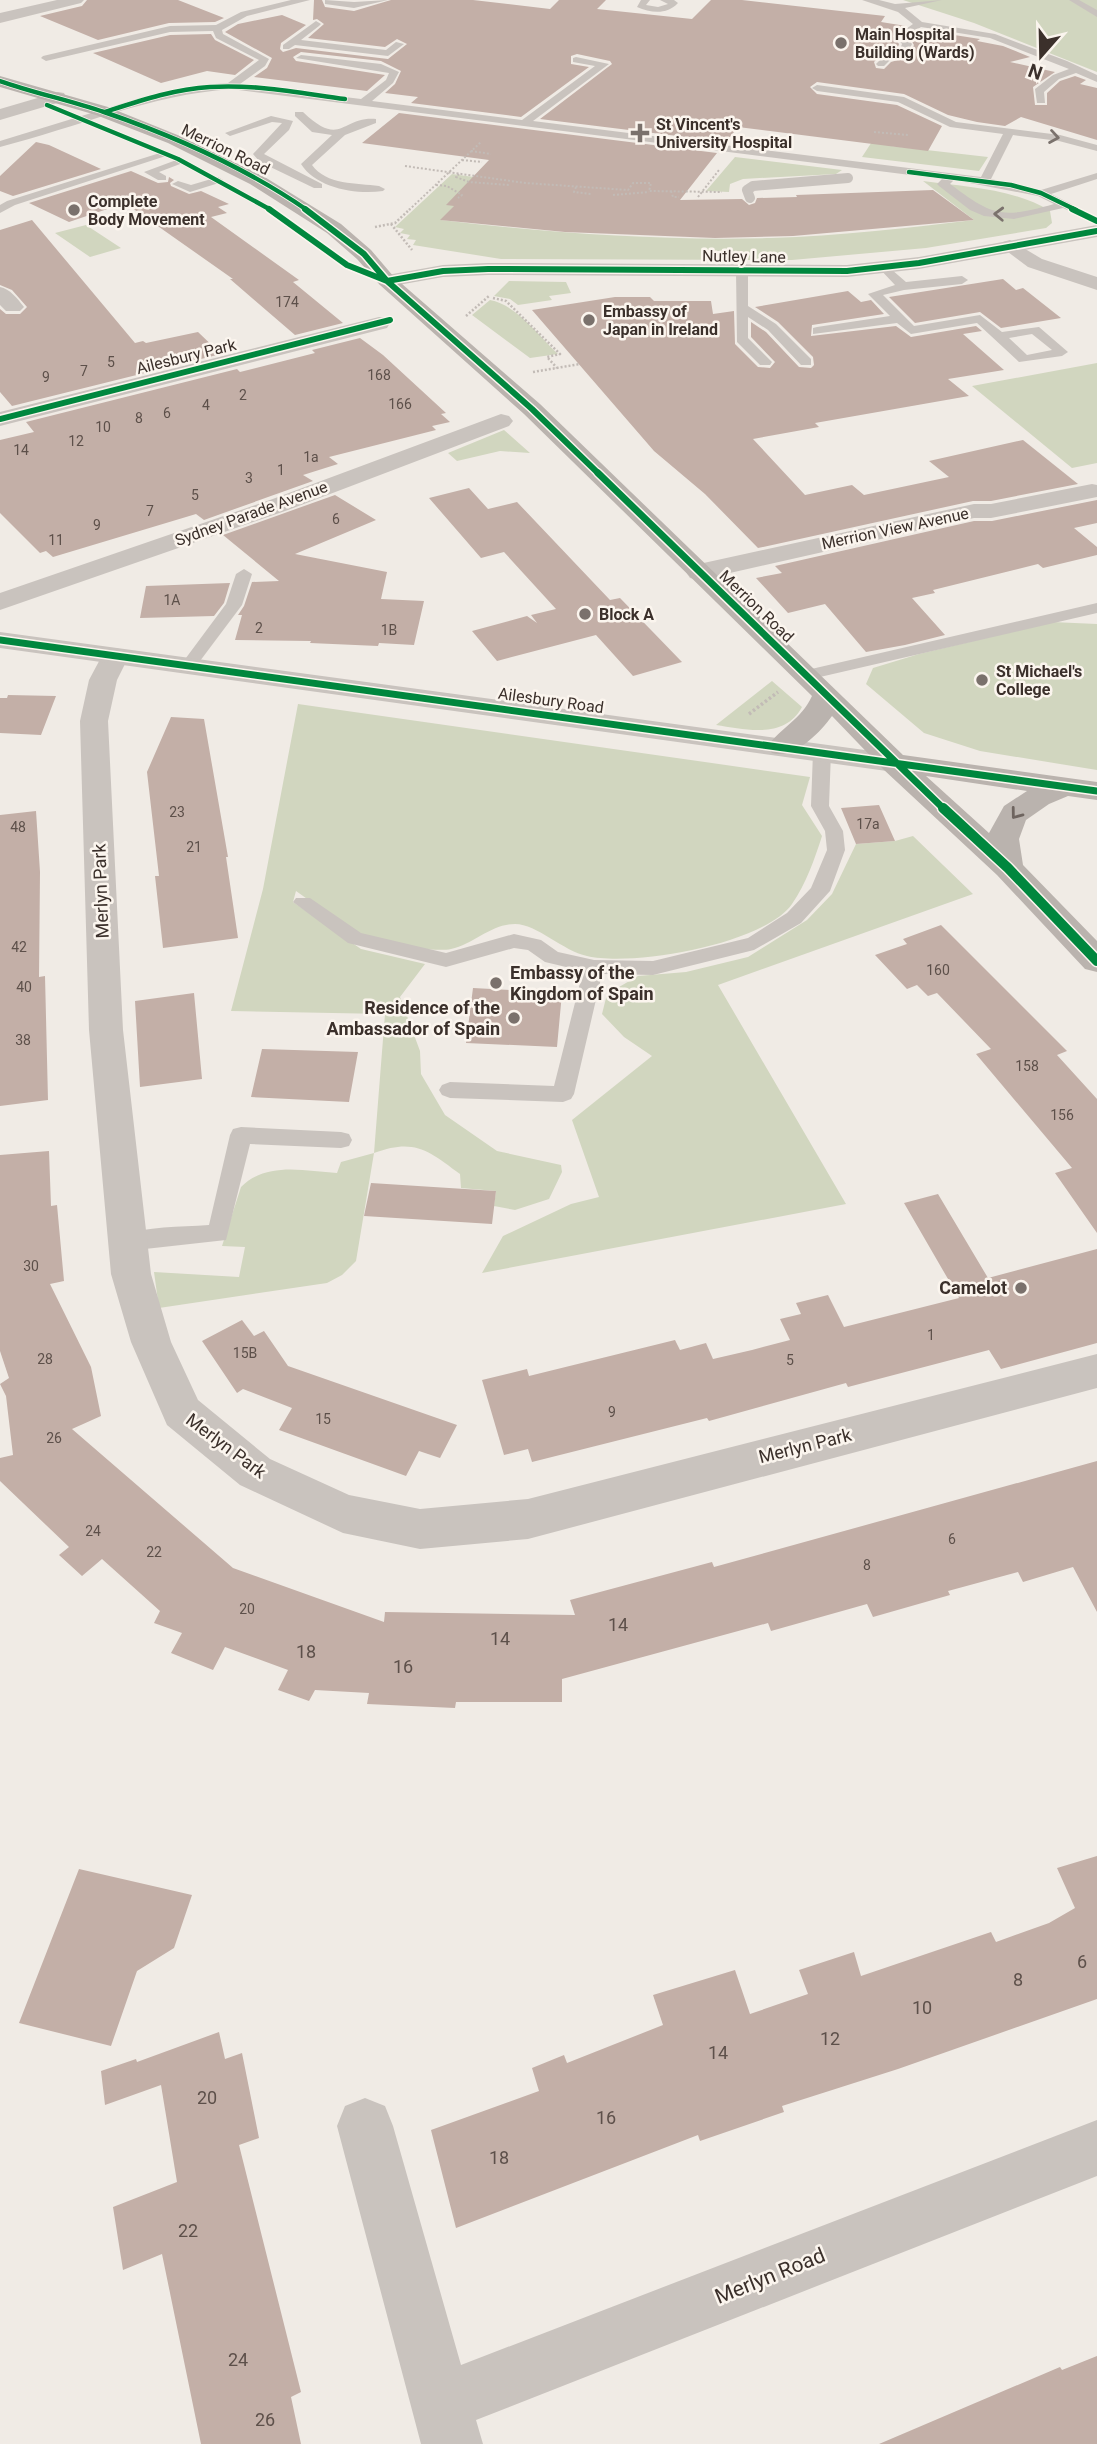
<svg xmlns="http://www.w3.org/2000/svg" width="1097" height="2444" font-family="Roboto,sans-serif">
<rect width="100%" height="100%" fill="#f0ebe5"/>
<!-- green -->
<path fill="#d1d6bf" d="M903,0H1097V72L974,23Z
M877,134L891,146L988,157L979,171L862,157Z
M735,157L842,170L836,174L743,179L730,184L729,192L706,191Z
M452,174L510,182L476,184L441,220C551,233 660,241 771,238C839,236 906,228 974,220L923,181C965,187 1013,188 1050,211L1052,223L1046,228L926,248L792,260L501,259L413,245L416,240L407,239L410,235L400,233L404,229L395,227Z
M86,225L121,248L90,257L55,233Z
M509,281L566,282L571,293L549,296L552,300L518,305L510,299L494,296Z
M490,300C517,305 538,335 558,354L530,358L472,315Z
M1097,363V463L1072,468L972,386Z
M504,430L530,453L500,451L457,461L448,453Z
M1052,622L1097,624V770L980,751L924,733L866,684L873,668L919,654Z
M772,681L802,707C785,739 747,730 716,725Z
M298,704L810,777L802,805L822,836C815,858 806,884 792,904C764,944 633,967 587,956C563,951 537,924 515,924C491,924 474,944 451,949C432,953 376,942 358,933C335,923 317,905 296,891L293,902L361,949L425,964L400,997L420,1051L421,1074L445,1115L497,1151L561,1165L562,1172L549,1199L515,1210L494,1206L496,1191L461,1188L460,1174C428,1150 414,1138 374,1153L356,1261L342,1275L327,1283L159,1308L154,1272L239,1277L245,1247L222,1246L241,1187C267,1161 305,1171 337,1173L341,1162L374,1153L385,1014L231,1011L263,889Z
M913,836L973,894L718,985L846,1204L482,1273L503,1236L571,1204L599,1197L572,1120L652,1056L624,1037L602,1014L607,994L638,976L686,972L748,957L807,920L832,894L856,844L895,841Z"/>
<!-- building -->
<path fill="#c3afa7" d="M87,0H178L224,18L215,22L169,23L98,40L40,16L82,6Z
M314,0H322L325,7L354,11L391,0H473L550,9L559,0H606L597,9L692,19L711,0H742L885,16L881,22L906,26L893,36L899,44L897,50L882,54L874,62L876,68L884,69L891,62L908,57L914,45L910,38L922,30L980,39L977,41L1003,46L1030,57L1010,62L1055,72L1033,87L1035,105H1047V93L1060,81L1075,76L1086,80L1080,84L1097,88V140L1021,117L1005,126L977,122L948,115L904,94L817,82L810,87L817,94L897,105L942,126L928,151L738,127L726,142L540,119L612,64L610,61L577,54L571,56V64L589,67L521,117L411,103L418,97L385,93L395,84L401,71L381,61L301,52L293,57L296,61L385,75L367,91L254,77L267,68L272,58L225,32L238,24L282,15L306,25L281,43L280,49L283,52L296,48L388,59L407,44L397,39L385,47L308,38L324,24L317,19L313,20Z
M211,34L215,40L254,60L235,75L207,71L161,83L93,53L170,35Z
M399,113L717,153L680,200L742,199L749,205L755,203L757,198L797,197L796,195L933,190L974,220L793,236L715,238L565,232L440,220L454,206L446,205L489,160L362,143Z
M36,142L49,145L101,169L13,196L0,191V176Z
M131,171L158,183L168,182L169,177L174,180L170,183L171,186L189,194L201,191L229,204L218,207L227,213L211,217L299,280L293,282L343,323L295,335L230,279H233L125,203L69,222L29,203Z
M32,220L135,343L143,341L146,343L198,332L221,354L12,406L0,392V309L6,314H20L27,307L12,290L0,285V230Z
M1003,279L1016,290L1023,288L1061,318L1001,328L980,312L915,323L889,297Z
M848,291L861,302L871,300L884,314L812,325L811,336L896,326L911,337L976,326L982,331L963,334L1004,370L948,379L969,396L815,423L819,427L753,439L805,495L852,485L864,495L949,477L929,461L1023,440L1078,484L991,501H973L758,548L705,494L654,451L532,310L615,297H650L654,301H711L713,314L734,311L735,344L758,367L770,368L775,362L751,337V322L766,332L799,367L811,368L814,365L813,357L778,322L755,307Z
M360,338L383,355L446,413L441,414L450,422L432,426L436,430L329,457L338,464L303,475L313,481L204,520L196,514L53,557L46,551L40,553L0,513V440L34,432L26,422L237,369L240,372L315,353L312,350Z
M469,488L488,509L517,502L610,600L620,598L682,662L633,676L596,635L497,661L472,631L527,616L537,623L531,615L556,609L504,552L481,558L429,498Z
M335,495L376,520L295,554L387,572L381,599L424,601L414,645L379,643L378,646L310,643L311,641L235,640L242,615H238L244,606L252,582L279,581L223,535Z
M1097,500V523L1074,528L1097,547V555L1043,568L1038,564L933,590L935,593L912,598L945,635L905,645L866,652L825,604L788,613L756,578L782,573L775,566L974,521H992Z
M230,583L224,603L214,616L140,618L146,586Z
M8,695L56,696L41,735L0,733V698H7Z
M171,717L204,719L228,857H226L238,938L163,948L155,876H159L147,772Z
M879,805L895,841L856,844L841,808Z
M36,811L40,872L39,977L45,976L48,1100L0,1106V815Z
M941,925L1067,1051L1057,1055L1097,1099V1233L1055,1173L1072,1168L976,1054L991,1049L937,993L928,996L917,985L907,989L875,955L907,944L903,939Z
M473,988L562,993L557,1047L466,1043Z
M194,993L202,1079L140,1087L135,1001Z
M262,1049L358,1052L349,1102L251,1097Z
M49,1151L51,1206L57,1205L64,1281L50,1284L91,1367L101,1416L72,1429L233,1568L384,1622L385,1612L575,1615L570,1600L712,1562L714,1567L1097,1461V1612L1073,1567L1023,1582L1018,1572L948,1591L950,1595L873,1617L867,1604L771,1631L768,1623L562,1679V1702H456L455,1708L367,1704L369,1693L315,1690L309,1701L278,1690L288,1670L225,1647L213,1670L171,1653L182,1633L154,1623L160,1611L102,1559L82,1576L59,1555L69,1547L0,1481V1458L13,1455L6,1396L0,1384L9,1378L0,1351V1155Z
M371,1183L496,1191L492,1224L364,1216Z
M938,1194L988,1278L1097,1249V1343L1001,1369L989,1350L848,1387L846,1383L709,1421L707,1418L532,1462L528,1449L504,1455L482,1380L527,1369L529,1376L675,1340L680,1350L706,1343L713,1359L752,1350L790,1340L780,1319L801,1314L796,1303L828,1295L844,1327L959,1298L904,1203Z
M242,1320L254,1336L264,1331L288,1366L457,1425L440,1458L419,1451L406,1476L279,1430L292,1408L243,1389L237,1393L202,1341Z
M1097,1856V1999L898,2069L782,2106L784,2112L700,2141L698,2135L456,2228L431,2130L539,2091L532,2068L564,2055L567,2063L663,2025L653,1995L735,1970L750,2014L808,1994L799,1970L854,1952L861,1976L991,1932L996,1942L1049,1923L1075,1908L1057,1868Z
M79,1869L192,1895L174,1948L137,1971L111,2046L19,2023Z
M219,2032L225,2059L242,2053L259,2138L239,2145L301,2392L291,2397L301,2444H201L162,2254L123,2270L113,2207L177,2182L161,2085L105,2105L101,2071L136,2059L137,2062Z
M1097,2356V2444H879L1060,2367L1062,2370Z"/>
<g fill="none" stroke-linecap="round" stroke-linejoin="round">
<!-- path-far2 -->
<path stroke="#c2bbb6" stroke-width="2" stroke-dasharray="2 2" stroke-linecap="butt" d="M874,132L908,135
M471,151L491,154
M462,160L482,162
M405,166L525,183L628,190L633,183H651L649,191L722,192
M459,174L456,177L469,182L509,185
M436,185L447,186L462,195L458,198
M576,187L574,192L591,194
M671,191L673,197H679
M613,195L649,192
M698,197L719,170
M409,210L481,142"/>
<!-- path-far1 -->
<path stroke="#c2bbb6" stroke-width="2.5" stroke-dasharray="2 2" stroke-linecap="butt" d="M391,224L412,250
M375,227L395,223L410,209
M493,298L506,301L560,354L547,357L557,368
M466,316L489,296
M533,372L580,364"/>
<!-- path -->
<path stroke="#c2bbb6" stroke-width="3.5" stroke-dasharray="2.5 2.5" stroke-linecap="butt" d="M749,714L778,692"/>
<!-- service -->
<path fill="#c9c3be" fill-rule="evenodd" d="M291,0H310L247,16L222,30L223,34L269,59L265,66L240,84L361,99L386,80L389,73L296,58L301,55L381,64L399,72L393,83L372,101L522,120L595,66L573,62V58L576,57L609,64L533,121L981,177L1003,134L950,127L898,102L817,91L812,88L817,85L904,97L956,122L1060,135L1097,145V151L1059,141L1013,135L991,179L1041,190L1097,173V179L1051,194L1097,217V224L1063,208L1014,219L984,216L970,210L939,186L937,184L942,179L231,89C150,95 78,127 0,147V141L140,98L202,85L228,83L259,60L216,38L213,31L170,32L46,61L41,58L43,56L170,26L216,25L241,12ZM954,180L1038,196L1054,204C1001,219 993,216 950,184Z
M325,0L354,2L388,0L354,8L325,4Z
M641,0H650L646,5L658,7L668,4L660,0H674L678,3C667,15 651,13 637,7Z
M862,0H879L895,4L942,0L905,8L922,22L995,34L1067,61L1097,75V82L1076,73L1059,79L1044,92L1045,103H1037L1035,89L1053,75L1069,69L990,38L921,27L906,37L912,44L906,56L890,60L884,66H878L876,64L884,56L899,52L902,44L896,36L913,24L898,12Z
M1069,0H1079L1097,10V17Z
M316,21L321,24L319,26L301,40L386,50L396,42L404,44L388,56L295,45L289,49H283V45Z
M295,112H303C342,149 341,116 376,119V123L345,135L312,165C326,185 357,183 379,186L385,189L383,191C356,195 316,188 301,164L332,135L312,132L295,116Z
M271,116L293,121L289,130L264,154L322,184V188H314L260,162L253,154L282,123L272,122L230,136L225,133Z
M163,152L172,154L15,205L0,213V205L7,201Z
M179,159L188,161L159,172L166,176V180H158L144,172Z
M218,177L223,180L222,182L190,192L172,184L178,181L191,185Z
M884,263L906,282L962,276L968,280L962,284L904,290L883,295L914,326L980,315L1002,332L1039,327L1068,352L1062,356L1019,362L977,323L911,334L897,323L813,334V328L817,327L890,316L868,294L895,285L878,267ZM1032,334L1052,350L1027,355L1009,338Z
M742,267L748,271V306L776,324L811,359V365H801L768,330L748,317V338L772,362L770,365H760L737,342L736,271Z
M244,569L252,574L242,605L194,669H182L180,666L226,604L236,574Z
M1097,603V613L807,680L799,675L807,670Z
M822,747L831,752L829,806L843,831L845,850L830,891L801,923L754,950L653,975L602,974L574,1094L571,1099L563,1102L450,1098L442,1095L439,1090L442,1085L450,1082L554,1086L583,971L545,962L528,950L514,948L446,967L348,943L293,902L296,898H310L361,933L446,953L514,934L541,940L558,952L594,960L653,961L748,938L787,913L811,888L827,850L825,831L811,806L813,752Z
M241,1127L341,1132L349,1134L352,1140L349,1146L341,1148L250,1144L226,1240L127,1251L119,1248L116,1242L119,1236C148,1226 179,1227 209,1225L230,1135L233,1129Z"/>
<!-- minor -->
<path fill="#c9c3be" fill-rule="evenodd" d="M57,0H84L81,3L0,23V13Z
M58,92L64,93L66,97L64,101L0,120V109Z
M1010,240L1042,259L1097,277V290L1028,267L1000,246L1003,242Z
M0,287C10,289 17,298 24,307L20,311H6L0,305Z
M379,317L387,318L390,323L387,328L0,426V412Z
M501,414L509,416L513,421L509,426L288,510L0,610V593L270,500Z
M1092,484L1097,485V497L1092,498L991,518H974L699,580L690,578L686,572L690,566L699,564L974,504H991Z
M115,648L125,650L129,656L117,680L108,721L123,1030L151,1274L171,1342L198,1400L270,1459L349,1495L420,1509L528,1499L1097,1354V1388L528,1539L420,1549L343,1533L240,1485L167,1425L131,1342L111,1274L89,1030L80,721L89,680L105,650Z
M365,2098L385,2106L393,2126L461,2365L1097,2120V2176L476,2420L483,2444H421L337,2126L345,2106Z"/>
<!-- tertiary -->
<path fill="#c9c3be" fill-rule="evenodd" d="M1097,225V237L919,269L847,277L488,275L443,277L387,287L380,285L377,281L380,277L387,275L443,265L488,263L847,265L919,257Z
M0,632L894,754L905,757L909,763L905,769L894,772L0,648Z"/>
<!-- secondary -->
<path fill="#bab3ae" fill-rule="evenodd" d="M0,76L108,107L180,136L263,176L341,224L371,250L394,277L540,404L903,755L1097,782V800L1068,796L1049,804L1026,820L1019,839L1023,865L1097,941V972L1085,969L997,875L883,769L832,716C819,734 794,759 772,753L767,747C781,727 801,720 812,696L524,414L380,285L357,259L327,233L250,184L168,143L96,115L0,87ZM926,776L1027,791L1004,806L989,833Z"/>
<!-- service-bridge -->
<path stroke="#c9c3be" stroke-width="10" d="M750,198L747,190L753,186L848,178"/>
<defs>
<path id="cycleway-far3" d="M0,81C34,93 69,100 104,112C174,136 246,168 307,210
M47,105L178,159L271,210
M105,112C139,101 174,89 210,87C255,84 300,93 345,99
M909,172L1011,185L1041,193L1076,210"/>
<path id="cycleway-far2" d="M269,209L347,265L387,281
M305,209L364,254L387,281L532,409L600,475
M1072,209L1097,221
M387,281L443,271L488,269L847,271L919,263L1097,231
M0,419L390,320"/>
<path id="cycleway-far1" d="M598,473L945,810
M0,640L1097,791"/>
<path id="cycleway" d="M943,808L1008,868L1097,961"/>
</defs>
<!-- cycleway-far3 casing -->
<use href="#cycleway-far3" stroke="#fbf5ee" stroke-width="6"/>
<!-- cycleway-far2 casing -->
<use href="#cycleway-far2" stroke="#fbf5ee" stroke-width="9"/>
<!-- cycleway-far1 casing -->
<use href="#cycleway-far1" stroke="#fbf5ee" stroke-width="10"/>
<!-- cycleway casing -->
<use href="#cycleway" stroke="#fbf5ee" stroke-width="13"/>
<!-- cycleway-far3 -->
<use href="#cycleway-far3" stroke="#00873e" stroke-width="4.5"/>
<!-- cycleway-far2 -->
<use href="#cycleway-far2" stroke="#00873e" stroke-width="6"/>
<!-- cycleway-far1 -->
<use href="#cycleway-far1" stroke="#00873e" stroke-width="7"/>
<!-- cycleway -->
<use href="#cycleway" stroke="#00873e" stroke-width="10"/>
</g>
<!-- one-way arrows -->
<defs><path id="oneway-chevron" d="M-2-3.5L2.5 0L-2 3.5" fill="none" stroke-width="1.6" stroke-linecap="round" stroke-linejoin="round" transform="scale(1.75)"/></defs>
<g stroke="#7b726d">
<use href="#oneway-chevron" transform="translate(1054 137) rotate(9)"/>
<use href="#oneway-chevron" transform="translate(999 214) rotate(-178)"/>
</g>
<use stroke="#6e645f" href="#oneway-chevron" transform="translate(1016 814) rotate(127)"/>
<!-- markers -->
<g fill="#7a716c" stroke="#fbf5ee" stroke-width="2.5">
<circle cx="841" cy="43" r="7"/>
<path d="M636.5 122.5h7v7h7v7h-7v7h-7v-7h-7v-7h7z"/>
<circle cx="74" cy="210" r="7"/>
<circle cx="589" cy="320" r="7"/>
<circle cx="585" cy="614" r="7"/>
<circle cx="982" cy="680" r="7"/>
<circle cx="496" cy="983" r="7"/>
<circle cx="514" cy="1018" r="7"/>
<circle cx="1021" cy="1288" r="7"/>
</g>
<g text-anchor="middle" stroke-width="5" stroke-linejoin="round" paint-order="stroke">
<!-- number labels -->
<g font-size="14" fill="#5d504a">
<text x="287" y="307">174</text>
<text x="111" y="367">5</text>
<text x="84" y="376">7</text>
<text x="379" y="380">168</text>
<text x="46" y="382">9</text>
<text x="243" y="400">2</text>
<text x="400" y="409">166</text>
<text x="206" y="410">4</text>
<text x="167" y="418">6</text>
<text x="139" y="423">8</text>
<text x="103" y="432">10</text>
<text x="76" y="446">12</text>
<text x="21" y="455">14</text>
<text x="311" y="462">1a</text>
<text x="281" y="475">1</text>
<text x="249" y="483">3</text>
<text x="195" y="500">5</text>
<text x="150" y="516">7</text>
<text x="336" y="524">6</text>
<text x="97" y="530">9</text>
<text x="56" y="545">11</text>
<text x="172" y="605">1A</text>
<text x="259" y="633">2</text>
<text x="389" y="635">1B</text>
<text x="177" y="817">23</text>
<text x="868" y="829">17a</text>
<text x="18" y="832">48</text>
<text x="194" y="852">21</text>
<text x="19" y="952">42</text>
<text x="938" y="975">160</text>
<text x="24" y="992">40</text>
<text x="23" y="1045">38</text>
<text x="1027" y="1071">158</text>
<text x="1062" y="1120">156</text>
<text x="31" y="1271">30</text>
<text x="931" y="1340">1</text>
<text x="245" y="1358">15B</text>
<text x="45" y="1364">28</text>
<text x="790" y="1365">5</text>
<text x="612" y="1417">9</text>
<text x="323" y="1424">15</text>
<text x="54" y="1443">26</text>
<text x="93" y="1536">24</text>
<text x="952" y="1544">6</text>
<text x="154" y="1557">22</text>
<text x="867" y="1570">8</text>
<text x="247" y="1614">20</text>
</g>
<!-- far-poi labels -->
<g font-size="16" font-weight="bold" fill="#3b302b" stroke="#fbf5ee" text-anchor="start">
<text x="855" y="40">Main Hospital<tspan x="855" dy="18">Building (Wards)</tspan></text>
<text x="656" y="130">St Vincent's<tspan x="656" dy="18">University Hospital</tspan></text>
<text x="88" y="207">Complete<tspan x="88" dy="18">Body Movement</tspan></text>
<text x="603" y="317">Embassy of<tspan x="603" dy="18">Japan in Ireland</tspan></text>
<text x="599" y="620">Block A</text>
<text x="996" y="677">St Michael's<tspan x="996" dy="18">College</tspan></text>
</g>
<!-- far-street labels -->
<g font-size="16" fill="#3b302b" stroke="#fbf5ee">
<text transform="translate(226 149) rotate(26)" y="6">Merrion Road</text>
<text transform="translate(744 256) rotate(1)" y="6">Nutley Lane</text>
<text transform="translate(186 356) rotate(-14)" y="6">Ailesbury Park</text>
<text transform="translate(251 513) rotate(-20)" y="6">Sydney Parade Avenue</text>
<text transform="translate(895 528) rotate(-12)" y="6">Merrion View Avenue</text>
<text transform="translate(757 606) rotate(44)" y="6">Merrion Road</text>
<text transform="translate(551 700) rotate(8)" y="6">Ailesbury Road</text>
</g>
<!-- street labels -->
<g font-size="18" fill="#3b302b" stroke="#fbf5ee">
<text transform="translate(101 891) rotate(-92)" y="6">Merlyn Park</text>
<text transform="translate(226 1446) rotate(37)" y="6">Merlyn Park</text>
<text transform="translate(805 1446) rotate(-14)" y="6">Merlyn Park</text>
</g>
<!-- poi labels -->
<g font-size="18" font-weight="bold" fill="#3b302b" stroke="#fbf5ee" text-anchor="end">
<text x="510" y="979" text-anchor="start">Embassy of the<tspan x="510" dy="21">Kingdom of Spain</tspan></text>
<text x="500" y="1014">Residence of the<tspan x="500" dy="21">Ambassador of Spain</tspan></text>
<text x="1007" y="1294">Camelot</text>
</g>
<!-- near-number labels -->
<g font-size="18" fill="#5d504a">
<text x="618" y="1631">14</text>
<text x="500" y="1645">14</text>
<text x="306" y="1658">18</text>
<text x="403" y="1673">16</text>
<text x="1082" y="1968">6</text>
<text x="1018" y="1986">8</text>
<text x="922" y="2014">10</text>
<text x="830" y="2045">12</text>
<text x="718" y="2059">14</text>
<text x="207" y="2104">20</text>
<text x="606" y="2124">16</text>
<text x="499" y="2164">18</text>
<text x="188" y="2237">22</text>
<text x="238" y="2366">24</text>
<text x="265" y="2426">26</text>
</g>
<!-- near-street labels -->
<g font-size="21" fill="#3b302b" stroke="#fbf5ee">
<text transform="translate(770 2276) rotate(-22)" y="7">Merlyn Road</text>
</g>
</g>
<!-- north arrow -->
<g transform="translate(1041 56) rotate(200)" stroke="#fbf5ee" stroke-width="5" paint-order="stroke">
<path d="M0-5L12 26L0 18L-12 26Z" fill="#3b302b"/>
<text y="-10" font-size="19" font-weight="bold" text-anchor="middle" fill="#3b302b">N</text>
</g>
</svg>
